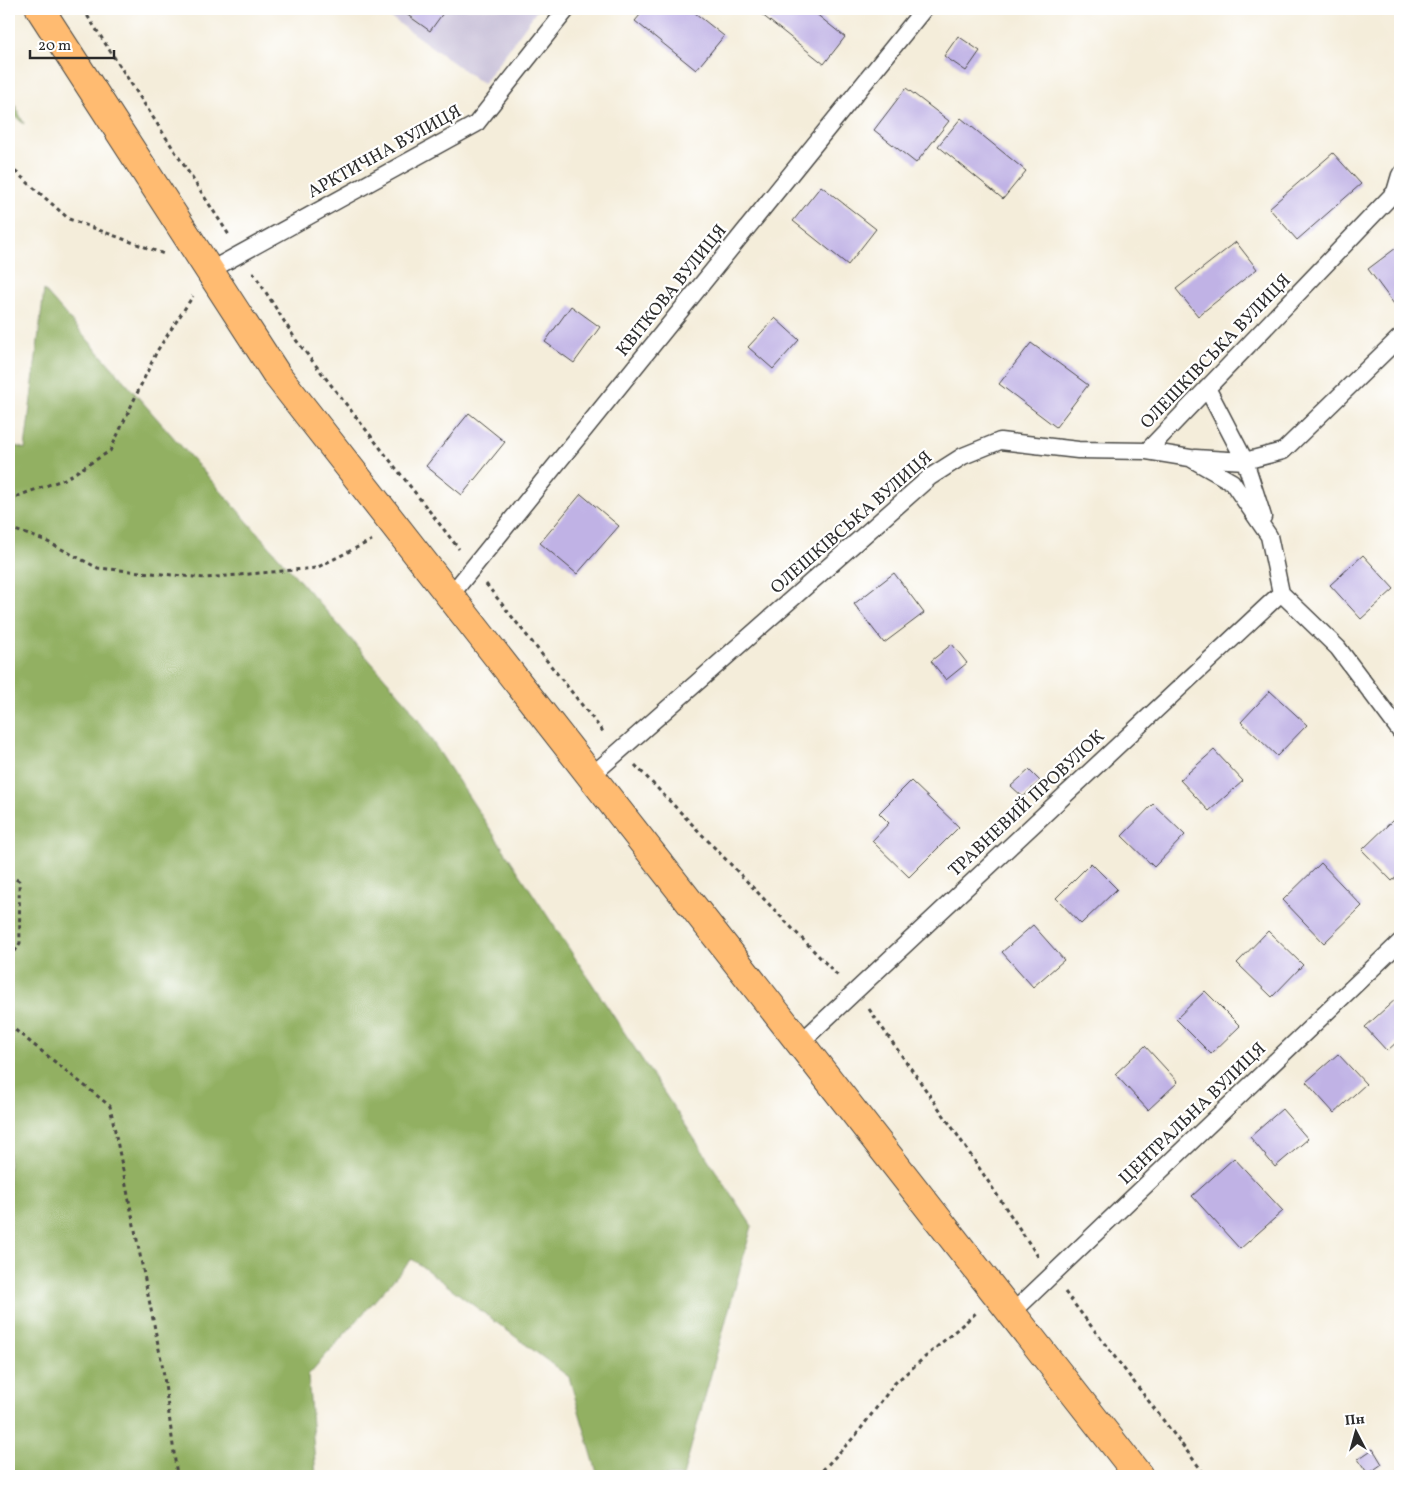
<svg xmlns="http://www.w3.org/2000/svg" width="1409" height="1485" font-family="Vollkorn,serif">
<rect width="100%" height="100%" fill="#fff"/>
<filter id="ink" filterUnits="userSpaceOnUse"><feTurbulence type="fractalNoise" baseFrequency=".02" numOctaves="2"/><feDisplacementMap in="SourceGraphic" scale="10" xChannelSelector="R" yChannelSelector="G"/><feConvolveMatrix kernelMatrix="1 2 1 2 8 2 1 2 1" color-interpolation-filters="sRGB"/></filter>
<filter id="wash" filterUnits="userSpaceOnUse"><feTurbulence type="fractalNoise" baseFrequency=".0096" numOctaves="4" result="noise"/><feDisplacementMap in="SourceGraphic" scale="20" xChannelSelector="R" yChannelSelector="G"/><feGaussianBlur stdDeviation="1.12" result="paint"/><feColorMatrix in="noise" values="0 0 0 0 0 0 0 0 0 0 0 0 0 0 0 0 0 1.4 0 .05"/><feComposite in="paint" operator="in"/></filter>
<g filter="url(#wash)">
<rect width="100%" height="100%" fill="#f4edda"/>
<!-- industrial -->
<path fill="#c8c0d8" d="M379,9H538L483,84Z"/>
<!-- forest -->
<path fill="#92b062" stroke="#5e6e46" d="M9,92L24,124L9,111Z
M44,290L407,703L752,1226L683,1476H598L569,1377L412,1259L308,1375L316,1476H9V444L25,449Z"/>
<g id="blocks">
<!-- building -->
<path fill="#c0b2e5" d="M399,9H446L430,31Z
M645,9H690L724,36L696,70L635,21Z
M765,9H810L845,37L824,64L761,14Z
M958,36L980,51L966,71L944,56Z
M906,88L949,121L916,163L874,130Z
M961,118L1026,171L1003,199L938,146Z
M1333,153L1361,184L1297,240L1269,208Z
M821,186L876,229L848,265L793,221Z
M1236,242L1257,269L1198,316L1176,289Z
M1400,245V299L1394,304L1368,269Z
M571,306L600,327L574,363L545,342Z
M775,318L799,340L773,369L748,347Z
M1031,343L1088,385L1056,427L999,384Z
M469,413L505,442L462,495L426,466Z
M581,494L619,526L577,574L540,543Z
M1363,555L1394,589L1361,619L1330,585Z
M894,573L924,613L884,643L854,604Z
M952,644L967,663L946,680L931,661Z
M1270,691L1307,725L1277,756L1241,722Z
M1214,750L1243,781L1209,811L1180,780Z
M1029,770L1040,781L1023,797L1011,786Z
M911,781L959,827L909,877L872,841L889,823L879,813Z
M1153,804L1185,835L1154,867L1122,836Z
M1393,820L1400,827V874L1392,881L1362,850Z
M1091,863L1117,889L1081,924L1056,898Z
M1321,863L1362,906L1324,943L1283,900Z
M1033,925L1064,960L1033,987L1002,952Z
M1268,931L1303,965L1272,997L1237,963Z
M1205,991L1240,1026L1211,1054L1176,1019Z
M1397,998L1400,1001V1039L1387,1051L1365,1027Z
M1145,1046L1178,1082L1148,1110L1115,1074Z
M1338,1054L1366,1084L1334,1113L1306,1082Z
M1282,1109L1308,1139L1275,1167L1250,1137Z
M1234,1158L1283,1211L1240,1249L1192,1196Z
M1373,1449L1382,1464L1368,1474L1358,1459Z"/>
</g>
</g>
<g filter="url(#ink)">
<use href="#blocks" fill-opacity="0" stroke="#494845" stroke-width="1"/>
<g fill="none" stroke-linecap="round" stroke-linejoin="round">
<defs>
<path id="service" d="M209,271L476,124L567,9
M1207,388L1245,461L1263,517
M1147,451L1190,458L1232,482L1269,536L1281,593L1338,648L1400,731
M1195,458L1245,461L1283,451L1400,337
M450,596L924,9
M591,776L930,477L963,456L1000,441L1078,450L1147,451L1395,192L1400,175
M800,1043L1281,593
M1012,1313L1400,942"/>
<path id="primary" d="M40,9L277,375L1139,1476"/>
</defs>
<!-- service casing -->
<use href="#service" stroke="#494845" stroke-width="19"/>
<!-- primary casing -->
<use href="#primary" stroke="#494845" stroke-width="30"/>
<!-- path -->
<path stroke="#494845" stroke-width="3" stroke-dasharray="4 4" stroke-linecap="butt" d="M83,9L229,235
M9,166L69,219L164,254
M253,272L296,340L459,549
M9,499L65,479L110,451L157,351L193,296
M9,528L44,540L98,568L205,578L316,568L372,540
M486,584L605,734
M635,765L839,977
M9,875L19,881L20,943L9,961
M869,1009L954,1130L1039,1258
M9,1025L110,1106L163,1369L177,1476
M1065,1292L1206,1476
M817,1476L856,1435L895,1383L976,1313"/>
<!-- service -->
<use href="#service" stroke="#fff" stroke-width="16"/>
<!-- primary -->
<use href="#primary" stroke="#ffbb71" stroke-width="28"/>
</g>
</g>
<g text-anchor="middle" stroke-width="4.5" stroke-linejoin="round" paint-order="stroke">
<!-- street labels -->
<g font-size="18" fill="#2b2b2b" stroke="#fff">
<text transform="translate(384 151) rotate(-29)" y="6">АРКТИЧНА ВУЛИЦЯ</text>
<text transform="translate(671 290) rotate(-51)" y="6">КВІТКОВА ВУЛИЦЯ</text>
<text transform="translate(1215 351) rotate(-46)" y="6">ОЛЕШКІВСЬКА ВУЛИЦЯ</text>
<text transform="translate(851 522) rotate(-41)" y="6">ОЛЕШКІВСЬКА ВУЛИЦЯ</text>
<text transform="translate(1026 803) rotate(-43)" y="6">ТРАВНЕВИЙ ПРОВУЛОК</text>
<text transform="translate(1192 1113) rotate(-44)" y="6">ЦЕНТРАЛЬНА ВУЛИЦЯ</text>
</g>
</g>
<!-- margin -->
<rect width="1409" height="1485" fill="none" stroke="#fff" stroke-width="30"/>
<!-- north arrow -->
<g transform="translate(1356 1432) rotate(354)" stroke="#ffffff" stroke-width="4" paint-order="stroke">
<path d="M0-4L9 19L0 12L-9 19Z" fill="#2b2b2b"/>
<text y="-8" font-size="14" font-weight="bold" text-anchor="middle" fill="#2b2b2b">Пн</text>
</g>
<!-- scale -->
<path d="M30 50v8h84v-8" fill="none" stroke="#2b2b2b" stroke-width="2.5"/>
<text x="38" y="50" font-size="15" fill="#2b2b2b" stroke="#ffffff" stroke-width="4" paint-order="stroke">20 m</text>
</svg>
